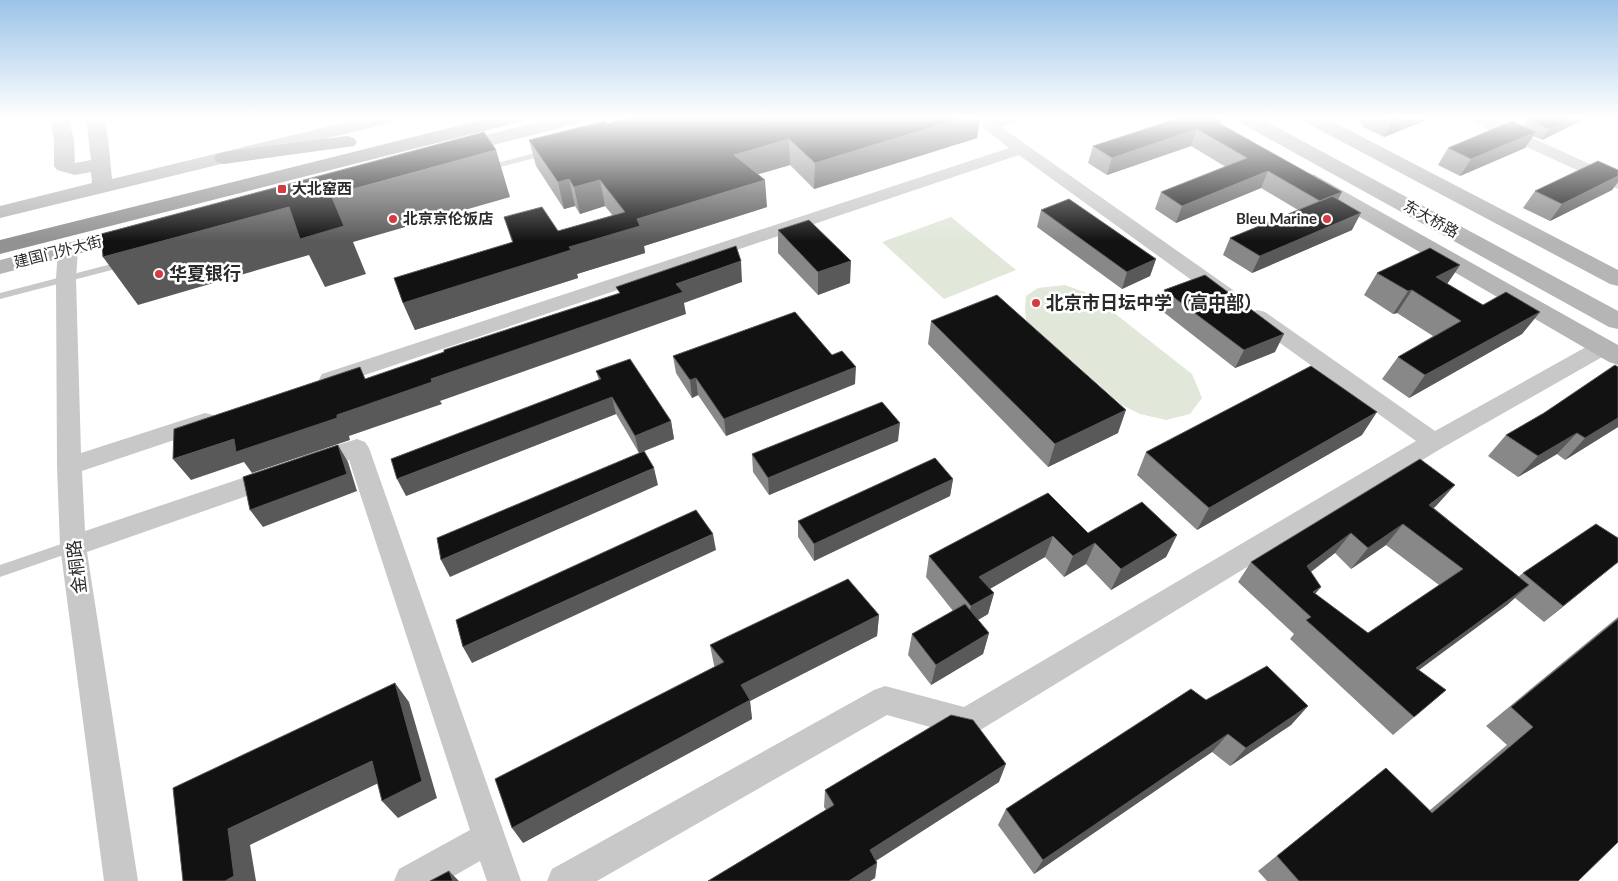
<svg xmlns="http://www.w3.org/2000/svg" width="1618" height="881" font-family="Lato,'Noto Sans SC',sans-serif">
<rect width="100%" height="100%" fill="#fff"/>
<!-- green -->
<path fill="#e1e8da" d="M951,217L1016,270L944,299L882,242Z
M1065,285L1090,294L1192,374L1202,398L1190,414L1166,420L1140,414L1122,405L1026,321L1025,308L1026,296L1038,288Z"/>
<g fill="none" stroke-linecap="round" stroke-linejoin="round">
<!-- lane -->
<path fill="#c8c8c8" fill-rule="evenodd" d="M548,149L552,152L551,154L485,171L480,168Z
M127,260L131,261V265L0,299V293Z
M73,540L78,542L80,546L78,550L0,577V565Z"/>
<!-- street -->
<path fill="#c8c8c8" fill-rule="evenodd" d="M1000,117H1025L1023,120L1001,127L1233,290L1236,295L1233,300L1226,301L1219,300L1019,155L338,384L330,387L322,384L319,379L322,374L1009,148L981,126L983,123Z
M1466,117H1487L1618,177V189L1468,120Z
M68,243L75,245L78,249L76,279L81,453L205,413L213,415L217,421L213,427L82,471L85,531L275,467L284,469L287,476L284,483L87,552L138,881H104L60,546L57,466L56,279L58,249L61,245Z
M1258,310L1265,312L1435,431L1595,342L1603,340L1611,342L1614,347L1611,352L1442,448L977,732L966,737L887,715L597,881H547L552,869L874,690L885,686L964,707L1416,441L1251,322L1248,317L1251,312Z
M357,439L365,442L369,448L521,881H487L480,861L445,881H394L399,869L470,830L349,460L311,472L302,470L299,463L302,456Z"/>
<!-- secondary -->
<path fill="#b5b5b5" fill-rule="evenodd" d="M50,117H68L74,140L75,163L91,160L86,117H104L108,137L112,179L367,117H400L398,121L0,218V206L92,183L91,172L75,175L57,170L54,166V140Z
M557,117H589L587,121L454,155L447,153L444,149L447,145Z
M1235,117H1258L1618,311V329L1609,327L1237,121Z
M1301,117H1324L1618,270V286L1610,284L1303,121Z
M1308,173L1315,175L1618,345V365L1609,362L1301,183L1298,179L1301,175Z
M139,225L147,226L150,231L147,236L0,274V260Z"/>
<!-- highway -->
<path fill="#929292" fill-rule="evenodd" d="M493,117H525L523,121L0,254V240Z
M347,136L354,138L357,142L354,146L224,164L217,162L214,158L217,154L224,152Z"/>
</g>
<!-- wall -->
<path fill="#888" fill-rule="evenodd" d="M633,117H980L977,138L814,189L790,165L758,174L767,207L644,246L645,253L577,274L578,278L415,330L403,303L512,242L504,217L558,231L613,216L605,206L580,214L575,206L564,209L536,166L529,140L607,124Z
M1350,117H1434L1384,137L1363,127L1364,125Z
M1532,117H1589L1542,140L1533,136L1525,148L1460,176L1438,165L1448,148L1523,126L1527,119Z
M1222,120L1220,124L1342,192L1338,199L1352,230L1252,273L1223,255L1230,238L1298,210L1261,188L1176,223L1155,209L1161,192L1226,167L1191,146L1107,175L1088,163L1093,146Z
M1618,170V182L1612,190L1550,221L1523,208L1535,191Z
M1041,210L1156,259L1150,276L1122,289L1037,227Z
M778,230L850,283L818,295L778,253Z
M1460,265L1447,284L1483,305L1540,312L1522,334L1409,398L1382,379L1398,357L1433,336L1397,313L1393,314L1364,295L1377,273Z
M1164,290L1275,352L1235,368L1157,307Z
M931,321L1118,433L1048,467L928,344Z
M832,355L855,384L726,436L698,395L692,398L676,373L673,356Z
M1618,367V427L1565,460L1557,454L1518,477L1488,456L1506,435L1544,413Z
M596,371L671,421L674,439L639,453L616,414L406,496L599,380Z
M1362,435L1197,530L1137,475L1146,452Z
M898,441L769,495L753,472L752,454Z
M953,479L950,496L814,561L798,537V521Z
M1048,493L1088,533L1177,535L1166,557L1111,590L1086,564L1064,577L1045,557L990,589L994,593L988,614L978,620L989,633L983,654L931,685L908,655L912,634L953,611L926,577L929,556Z
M1437,505L1434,508L1518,577L1523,573L1618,562L1544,622L1515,598L1507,605L1419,670L1446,690L1393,735L1290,639L1294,634L1238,582L1251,562ZM1386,545L1439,585L1368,633L1315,594L1311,572L1335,553L1351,569Z
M879,615L877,636L750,701L752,719L523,843L715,667L714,665L710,645Z
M1618,617V842L1578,881H1267L1258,871L1386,768L1430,810L1507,745L1486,726Z
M1206,700L1308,706L1291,725L1230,766L1212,752L1034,874L998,825L1006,809Z
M999,782L876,860L877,863L875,878L870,881H708L826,810L824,807L825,790Z"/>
<!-- shaded-wall -->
<path fill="#595959" d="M965,117H980L977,138L814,189L815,163Z
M1402,117H1434L1384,137L1393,121Z
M1574,117H1589L1542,140L1549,129Z
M1197,129L1191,146L1107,175L1112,158Z
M1536,132L1525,148L1460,176L1471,159Z
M789,139L790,165L735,181L734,155Z
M496,150L510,197L353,242L366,274L325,287L309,255L138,305L103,257Z
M1268,171L1261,188L1176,223L1182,206Z
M1618,176V182L1612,190L1550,221L1562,204Z
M569,179L575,206L564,209L558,182Z
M600,180L605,206L580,214L574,187Z
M765,180L767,207L644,246L645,253L577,274L578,278L415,330L403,303L569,247L637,219Z
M1342,192L1333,209L1320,201Z
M1361,213L1352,230L1252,273L1260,256Z
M1156,259L1150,276L1122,289L1127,272Z
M741,261L742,282L684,303L686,314L440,401L442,404L349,436L350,440L252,473L244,462L191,480L173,459L234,439L337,415L431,379L676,284Z
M851,261L850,283L818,295V272Z
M1460,265L1445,287L1436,277Z
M1412,290L1397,313L1393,314L1408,291Z
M1540,312L1522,334L1409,398L1425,375Z
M1284,334L1275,352L1235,368L1244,350Z
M856,367L855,384L726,436L724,419Z
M696,378L698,395L692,398L690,380Z
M612,397L616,414L406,496L397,479Z
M1126,410L1118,433L1048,467L1055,444Z
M1377,412L1362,435L1197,530L1209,508Z
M1618,418V427L1565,460L1585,438Z
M671,421L674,439L639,453L635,436Z
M900,423L898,441L769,495L768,478Z
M1577,433L1557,454L1518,477L1538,456Z
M338,445L348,462L357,491L263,527L250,510Z
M654,468L658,485L450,577L441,560Z
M953,479L950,496L814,561V544Z
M1455,485L1437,505L1412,525L1429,505Z
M1403,524L1386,545L1351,569L1368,548Z
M1351,533L1335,553L1292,586L1307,566Z
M713,534L716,550L472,663L463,647Z
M1177,535L1166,557L1111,590L1121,569Z
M1053,536L1045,557L974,598L979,577Z
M1095,543L1086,564L1064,577L1073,556Z
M1618,562L1544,622L1563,606Z
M1529,585L1507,605L1397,686L1416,668Z
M1321,587L1305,606L1313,592Z
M994,593L988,614L966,627L971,606Z
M879,615L877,636L750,701L752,719L523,843L512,828L741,685Z
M989,633L983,654L931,685L936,665Z
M395,683L409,702L437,798L398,818L382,801Z
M1308,706L1291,725L1230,766L1246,748Z
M1228,734L1212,752L1034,874L1043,860Z
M372,761L389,778L250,845L256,881H225L228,829Z
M1006,764L999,782L868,866L870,850Z
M877,863L875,878L870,881H849Z
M449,871L459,881H453Z"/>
<!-- building -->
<path fill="#121212" stroke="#595959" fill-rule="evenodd" d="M633,117H965L815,163L789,139L734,155L765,180L637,219L640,226L569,247L571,250L403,303L394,278L513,242L504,217L542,207L558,231L625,212L600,180L574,187L569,179L558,182L529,140L605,121L607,124Z
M1182,117H1217L1222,120L1217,122L1342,192L1320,201L1268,171L1182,206L1161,192L1247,158L1197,129L1112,158L1093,146Z
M1385,117H1402L1393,121Z
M1532,117H1574L1549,129L1527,119Z
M1512,121L1536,132L1471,159L1448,148Z
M484,132L496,150L331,195L344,226L300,239L289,207L103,257L101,234Z
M1598,161L1618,170V176L1562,204L1535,191Z
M1332,196L1361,213L1260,256L1230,238Z
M1069,199L1156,259L1127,272L1041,210Z
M809,220L851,261L818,272L778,230Z
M736,246L741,261L676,284L683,292L431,379L432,382L337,415V418L236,452L234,439L173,459L174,429L360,367L365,379L444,352V350L620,293L616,287Z
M1430,248L1460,265L1436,277L1483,305L1506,292L1540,312L1425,375L1398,357L1461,321L1412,290L1408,291L1377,273Z
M1205,275L1284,334L1244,350L1164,290Z
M997,295L1126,410L1055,444L931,321Z
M795,312L832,355L842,351L856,367L724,419L696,378L690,380L673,356Z
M630,359L671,421L635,436L612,397L397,479L391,459L601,379L596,371Z
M1615,365L1618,367V418L1585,438L1577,433L1538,456L1506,435L1544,413Z
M1311,366L1377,412L1209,508L1146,452Z
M882,402L900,423L768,478L752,454Z
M338,445L347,474L250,510L243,477Z
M644,451L654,468L441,560L437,538Z
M935,458L953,479L814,544L798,521Z
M1420,459L1455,485L1429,505L1529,585L1416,668L1446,690L1414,717L1306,620L1311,617L1251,562ZM1403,524L1463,569L1368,633L1313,592L1321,587L1307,566L1351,533L1368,548Z
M1048,493L1088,533L1142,502L1177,535L1121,569L1095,543L1073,556L1053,536L979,577L994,593L971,606L929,556Z
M696,510L713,534L463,647L456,620Z
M1596,524L1618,538V562L1563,606L1523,573Z
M848,579L879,615L741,685L750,700L512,828L495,779L724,662L710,645Z
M965,604L989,633L936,665L912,634Z
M1618,619V842L1578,881H1299L1277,856L1386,768L1432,813L1533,727L1511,707Z
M1267,666L1308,706L1246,748L1228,734L1043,860L1006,809L1191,689L1206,700Z
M395,683L422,781L382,801L372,761L228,829L234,876L225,881H183L173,788Z
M951,715L973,720L1006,764L870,850L877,863L849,881H708L834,805L825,790Z
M449,871L453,881H430Z"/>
<!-- sky -->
<linearGradient id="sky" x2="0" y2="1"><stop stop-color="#9bc3e8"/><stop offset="0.49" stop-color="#fff"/><stop offset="1" stop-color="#fff" stop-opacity="0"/></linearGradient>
<rect width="1618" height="241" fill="url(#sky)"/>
<!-- markers -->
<g fill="#d63a43" stroke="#fff" stroke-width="2">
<rect x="277" y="184" width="10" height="10" rx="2.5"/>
<circle cx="393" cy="219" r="5"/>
<circle cx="1327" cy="219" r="5"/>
<circle cx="159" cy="274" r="5"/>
<circle cx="1036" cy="303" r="5"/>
</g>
<g text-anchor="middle" stroke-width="5" stroke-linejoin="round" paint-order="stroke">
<!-- far-poi labels -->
<g font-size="15" font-weight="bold" fill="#2b2b2b" stroke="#fff" text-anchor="start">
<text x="292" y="194">大北窑西</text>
<text x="403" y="224">北京京伦饭店</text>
<text x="1317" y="224" text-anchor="end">Bleu Marine</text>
</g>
<!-- far-street labels -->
<g font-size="15" fill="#2b2b2b" stroke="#fff">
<text transform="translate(1431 219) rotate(29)" y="5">东大桥路</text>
<text transform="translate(58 252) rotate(-14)" y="5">建国门外大街</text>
</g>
<!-- poi labels -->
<g font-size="18" font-weight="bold" fill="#2b2b2b" stroke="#fff" text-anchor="start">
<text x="169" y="280">华夏银行</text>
<text x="1046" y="309">北京市日坛中学（高中部）</text>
</g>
<!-- street labels -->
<g font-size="18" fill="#2b2b2b" stroke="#fff">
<text transform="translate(77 567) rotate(-97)" y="6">金桐路</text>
</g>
</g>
</svg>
